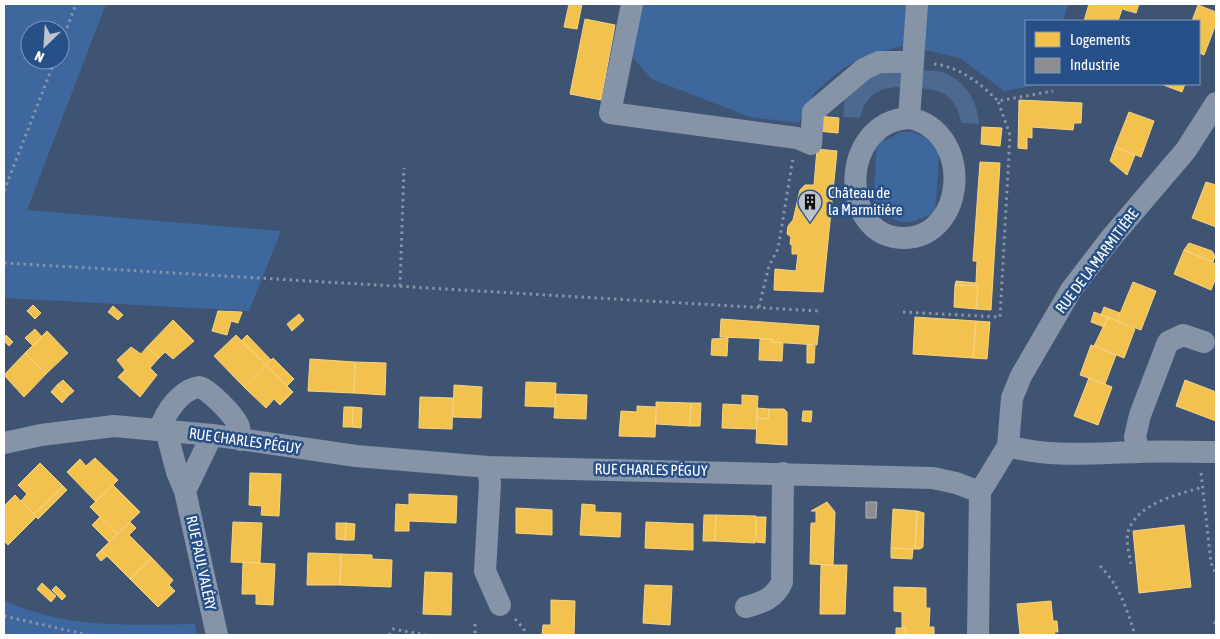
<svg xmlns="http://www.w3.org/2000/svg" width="1220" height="639" font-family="'Asap Condensed',sans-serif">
<rect width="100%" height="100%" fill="#3e5472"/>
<!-- green -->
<path fill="#3d679d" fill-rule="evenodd" d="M4,4H106L27,210L281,231L249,311L4,298ZM30,30H60V60H30Z
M641,4H908L905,45L869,55L843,68L814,93L799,123L750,117L652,79L631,56Z
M922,4H1068L1063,21H1026V84H1042L1004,91L960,58L925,50L920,42Z
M900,132H913L940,144L935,215C924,214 917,223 905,222C892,222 885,211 873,210L877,140H887Z
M4,600C64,629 130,625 195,624L197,635H4Z"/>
<!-- water -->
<path fill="#4d6990" d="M904,69L903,87C879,87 866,94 860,118L843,117L845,96L864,74Z
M918,70C925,71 934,70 942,72C964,79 978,101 979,124L962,123C954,96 945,89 916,88Z"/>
<!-- homes -->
<path fill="#f2c14e" stroke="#f6d483" d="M569,4H582L577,29L564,27Z
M1089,4H1139L1136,13L1122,9L1118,21H1084Z
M1198,5L1216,12V24L1204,55L1199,53V21H1192Z
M585,19L615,25L601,100L570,94Z
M1161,84H1185L1182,92Z
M1019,100L1082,103L1081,123H1074L1073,130L1032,127V138L1027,137V149L1018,148Z
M1129,112L1154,121L1141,157L1115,147Z
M819,116L839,118L838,133L818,131Z
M982,127L1002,128L1000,146L981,144Z
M1115,147L1135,155L1127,175L1110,161Z
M817,149L837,151L823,292L774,290L775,269L796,271L798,254H792V245L790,244L791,237L787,234L788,226L793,220L800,190L805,185H814Z
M980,162L1000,163L991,310L976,309L978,286L955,285L956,281L976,283L977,261H973Z
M1206,182L1216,185V227L1192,218Z
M1189,243L1212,251L1215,256L1213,262L1184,250Z
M1184,250L1216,264V278L1211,290L1174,274Z
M1133,282L1156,291L1141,330L1117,321Z
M955,285L978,286L976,309L954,307Z
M33,305L41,313L35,319L27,311Z
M113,306L123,315L118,320L108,312Z
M1104,307L1120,313L1117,321L1101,315Z
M218,311L242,312L238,323L231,321L227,335L212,331Z
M1094,312L1108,317L1104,327L1091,322Z
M299,314L304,320L292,331L287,324Z
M915,317L976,321L973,358L913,354Z
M1108,317L1135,329L1124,358L1094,346Z
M721,319L819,326L817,345L772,342V339L720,337Z
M173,320L194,341L173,359L165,352L159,358L147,347Z
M976,321L990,322L987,359L973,358Z
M35,329L42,337L33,346L25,338Z
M47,331L68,353L46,374L25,353Z
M6,335L13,342L9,346L4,341Z
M236,335L266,365L244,387L214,356Z
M247,335L271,360L266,365L241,341Z
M728,338L727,356L711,355L712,339Z
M760,339H772V342L783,343L782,361L759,360Z
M807,345L815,346L814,363H807Z
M1091,345L1116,355L1105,384L1080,375Z
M131,347L141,354L147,347L159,358L150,368L157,375L140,397L118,377L125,370L117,360Z
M25,353L46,374L24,397L4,375Z
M273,358L294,379L287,386L266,365Z
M310,359L355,362L354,393L308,391Z
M355,362L386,363L385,395L354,393Z
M266,365L293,392L280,405L274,399L266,408L244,387Z
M1089,378L1112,387L1098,425L1074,416Z
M63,380L74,391L68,396L57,385Z
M1185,380L1216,392V421L1176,406Z
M526,382L556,383L555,407L525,406Z
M57,385L68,396L62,403L51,392Z
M454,385L482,387L481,418L453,417Z
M556,394L587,395L586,419L554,418Z
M742,395L758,396L756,429L722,428L723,404L742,405Z
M420,397L453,398L452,429L419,428Z
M656,402L691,403L690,426L656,424Z
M691,403H701L700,426H690Z
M637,406L656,407L655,437L619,436L621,411L637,412Z
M344,407H353L352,427H343Z
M353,407L362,408L361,428L352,427Z
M757,408L769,409L768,419L757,418Z
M769,409H784L787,412V445L756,443L757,418L768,419Z
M803,411H812L811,422L802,421Z
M95,458L118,480L96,502L67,472L80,459L86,466Z
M40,463L63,486L34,514L21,501L27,494L18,485Z
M250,473L281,474L279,516L261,515L262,506L249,505Z
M113,485L140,512L117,534L90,507Z
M63,486L67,490L38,519L34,514Z
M409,494L457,496L456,523L409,521V531H395L396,504L409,505Z
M15,495L36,517L8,545L4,541V506Z
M827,502L835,512L833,565L810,564L811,523H816V511H811Z
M582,504L595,505V512L621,513L620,537L580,535Z
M516,508L552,510V535L516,533Z
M893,509L917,511L915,549L891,548Z
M917,511L924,513L923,547L920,549H915Z
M704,515H716L715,541H703Z
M716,515L756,516L755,543L715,541Z
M100,517L117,534L109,542L92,525Z
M756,517H766L765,543L756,542Z
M130,522L136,528L129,535L152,558L130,579L101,550Z
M233,522L262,523L260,563L231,562Z
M646,522L693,524V550L645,548Z
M336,523H346L345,540L336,539Z
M346,523L355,524L354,540H345Z
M1184,525L1191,587L1139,593L1133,531Z
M891,548L913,549L912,559L891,558Z
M101,550L107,556L101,561L96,555Z
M308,553L341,554L340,585H307Z
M341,554L372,555V559L392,560L391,587L340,585Z
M152,558L173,580L169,585L175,591L158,607L130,579Z
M243,562L275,564L273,605L256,604V594H242Z
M821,565H847L845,614H820Z
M425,572L452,573L451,615L423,614Z
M42,583L56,596L51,602L37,589Z
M645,585L672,586L670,625L643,623Z
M56,586L66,596L62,600L52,590Z
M894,587L926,588V608H930L929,627H934V635H906V628H902V612L894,611Z
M551,600L575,601L574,635H542L543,625H551Z
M1051,601L1053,621H1057L1058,632H1054L1055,635H1020L1017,604Z
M896,628H906V635H896Z"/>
<!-- industry -->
<path fill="#8d8d92" stroke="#afafb3" d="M866,502H877L876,518H866Z"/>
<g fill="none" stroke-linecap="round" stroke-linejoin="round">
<!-- path -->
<path stroke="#8594a7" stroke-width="3" stroke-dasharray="2.5 4" stroke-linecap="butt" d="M60,46L76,4
M934,64C960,67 980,83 998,101L1053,91
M4,191L55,60
M4,263L818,311
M400,286L404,168
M759,307L769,266L778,249L793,158
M903,312L1000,317L1010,135L998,101
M1201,473L1211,563L1216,574
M1131,564C1129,553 1125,539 1129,529C1139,503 1179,494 1203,487
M1100,566C1119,585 1127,609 1135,635
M4,616L88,635
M515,619L524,629V635
M475,624V635
M1214,624L1216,622
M389,635L393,629L426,635"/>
<!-- minor -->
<path stroke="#8594a7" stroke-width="22" d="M632,4L610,113L797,138L811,144L813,112L864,69L879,62H913
M909,118C974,131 967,238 903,238C838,237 839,122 909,118Z
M909,118L917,4
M160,429C165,413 180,390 199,387C209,389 236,417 239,427C240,431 240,436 241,440
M166,430L177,472L185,491L217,635
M4,443L41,435L114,426L212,435L356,456L488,467L933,478L956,483L980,492
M1008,446C1052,458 1094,453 1139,452C1165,451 1190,452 1216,452
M1139,452L1135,437L1140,415L1168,342L1183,335L1204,342
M488,467L490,484L485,571L500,605
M185,491L212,435
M746,607C762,603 775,598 782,582L783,473
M978,635L980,492L1008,446L1012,398L1021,376L1071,290L1111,238L1186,150L1216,103"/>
</g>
<!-- icons -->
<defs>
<symbol id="building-pin" viewBox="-11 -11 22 30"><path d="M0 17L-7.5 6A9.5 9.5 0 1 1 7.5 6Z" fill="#bbc3ce" stroke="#285088"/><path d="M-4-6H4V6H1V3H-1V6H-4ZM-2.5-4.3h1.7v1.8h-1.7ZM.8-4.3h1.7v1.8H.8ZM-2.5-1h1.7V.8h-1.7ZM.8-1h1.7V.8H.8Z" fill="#111"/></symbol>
</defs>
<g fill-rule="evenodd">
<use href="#building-pin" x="796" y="188" width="28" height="38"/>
</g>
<g text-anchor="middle" stroke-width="5" stroke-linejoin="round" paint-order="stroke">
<!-- poi labels -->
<g font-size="15" fill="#fff" stroke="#285088" text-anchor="start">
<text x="828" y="198">Château de<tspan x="828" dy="17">la Marmitiére</tspan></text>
</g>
<!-- street labels -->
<g font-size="15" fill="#fff" stroke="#285088">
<text transform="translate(1097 261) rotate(-53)" y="5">RUE DE LA MARMITIÈRE</text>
<text transform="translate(245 441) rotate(8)" y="5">RUE CHARLES PÉGUY</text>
<text transform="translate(651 470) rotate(1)" y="5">RUE CHARLES PÉGUY</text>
<text transform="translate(201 563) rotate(78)" y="5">RUE PAUL VALÉRY</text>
</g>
</g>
<!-- border -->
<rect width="1220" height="639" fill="none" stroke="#ffffff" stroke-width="10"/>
<!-- legend -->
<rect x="1025" y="20" width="175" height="65" fill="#285088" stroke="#7e96b8"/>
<rect x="1035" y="32" width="25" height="15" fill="#f2c14e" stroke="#7e96b8"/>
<text x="1070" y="45" font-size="15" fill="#ffffff">Logements</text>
<rect x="1035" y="58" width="25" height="15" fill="#8d8d92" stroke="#7e96b8"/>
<text x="1070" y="70" font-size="15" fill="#ffffff">Industrie</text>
<!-- north arrow -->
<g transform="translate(45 45) rotate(205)"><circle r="24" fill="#285088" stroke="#7e96b8"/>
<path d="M0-4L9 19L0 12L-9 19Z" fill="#bbc3ce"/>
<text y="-8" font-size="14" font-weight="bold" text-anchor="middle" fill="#ffffff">N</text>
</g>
</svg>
